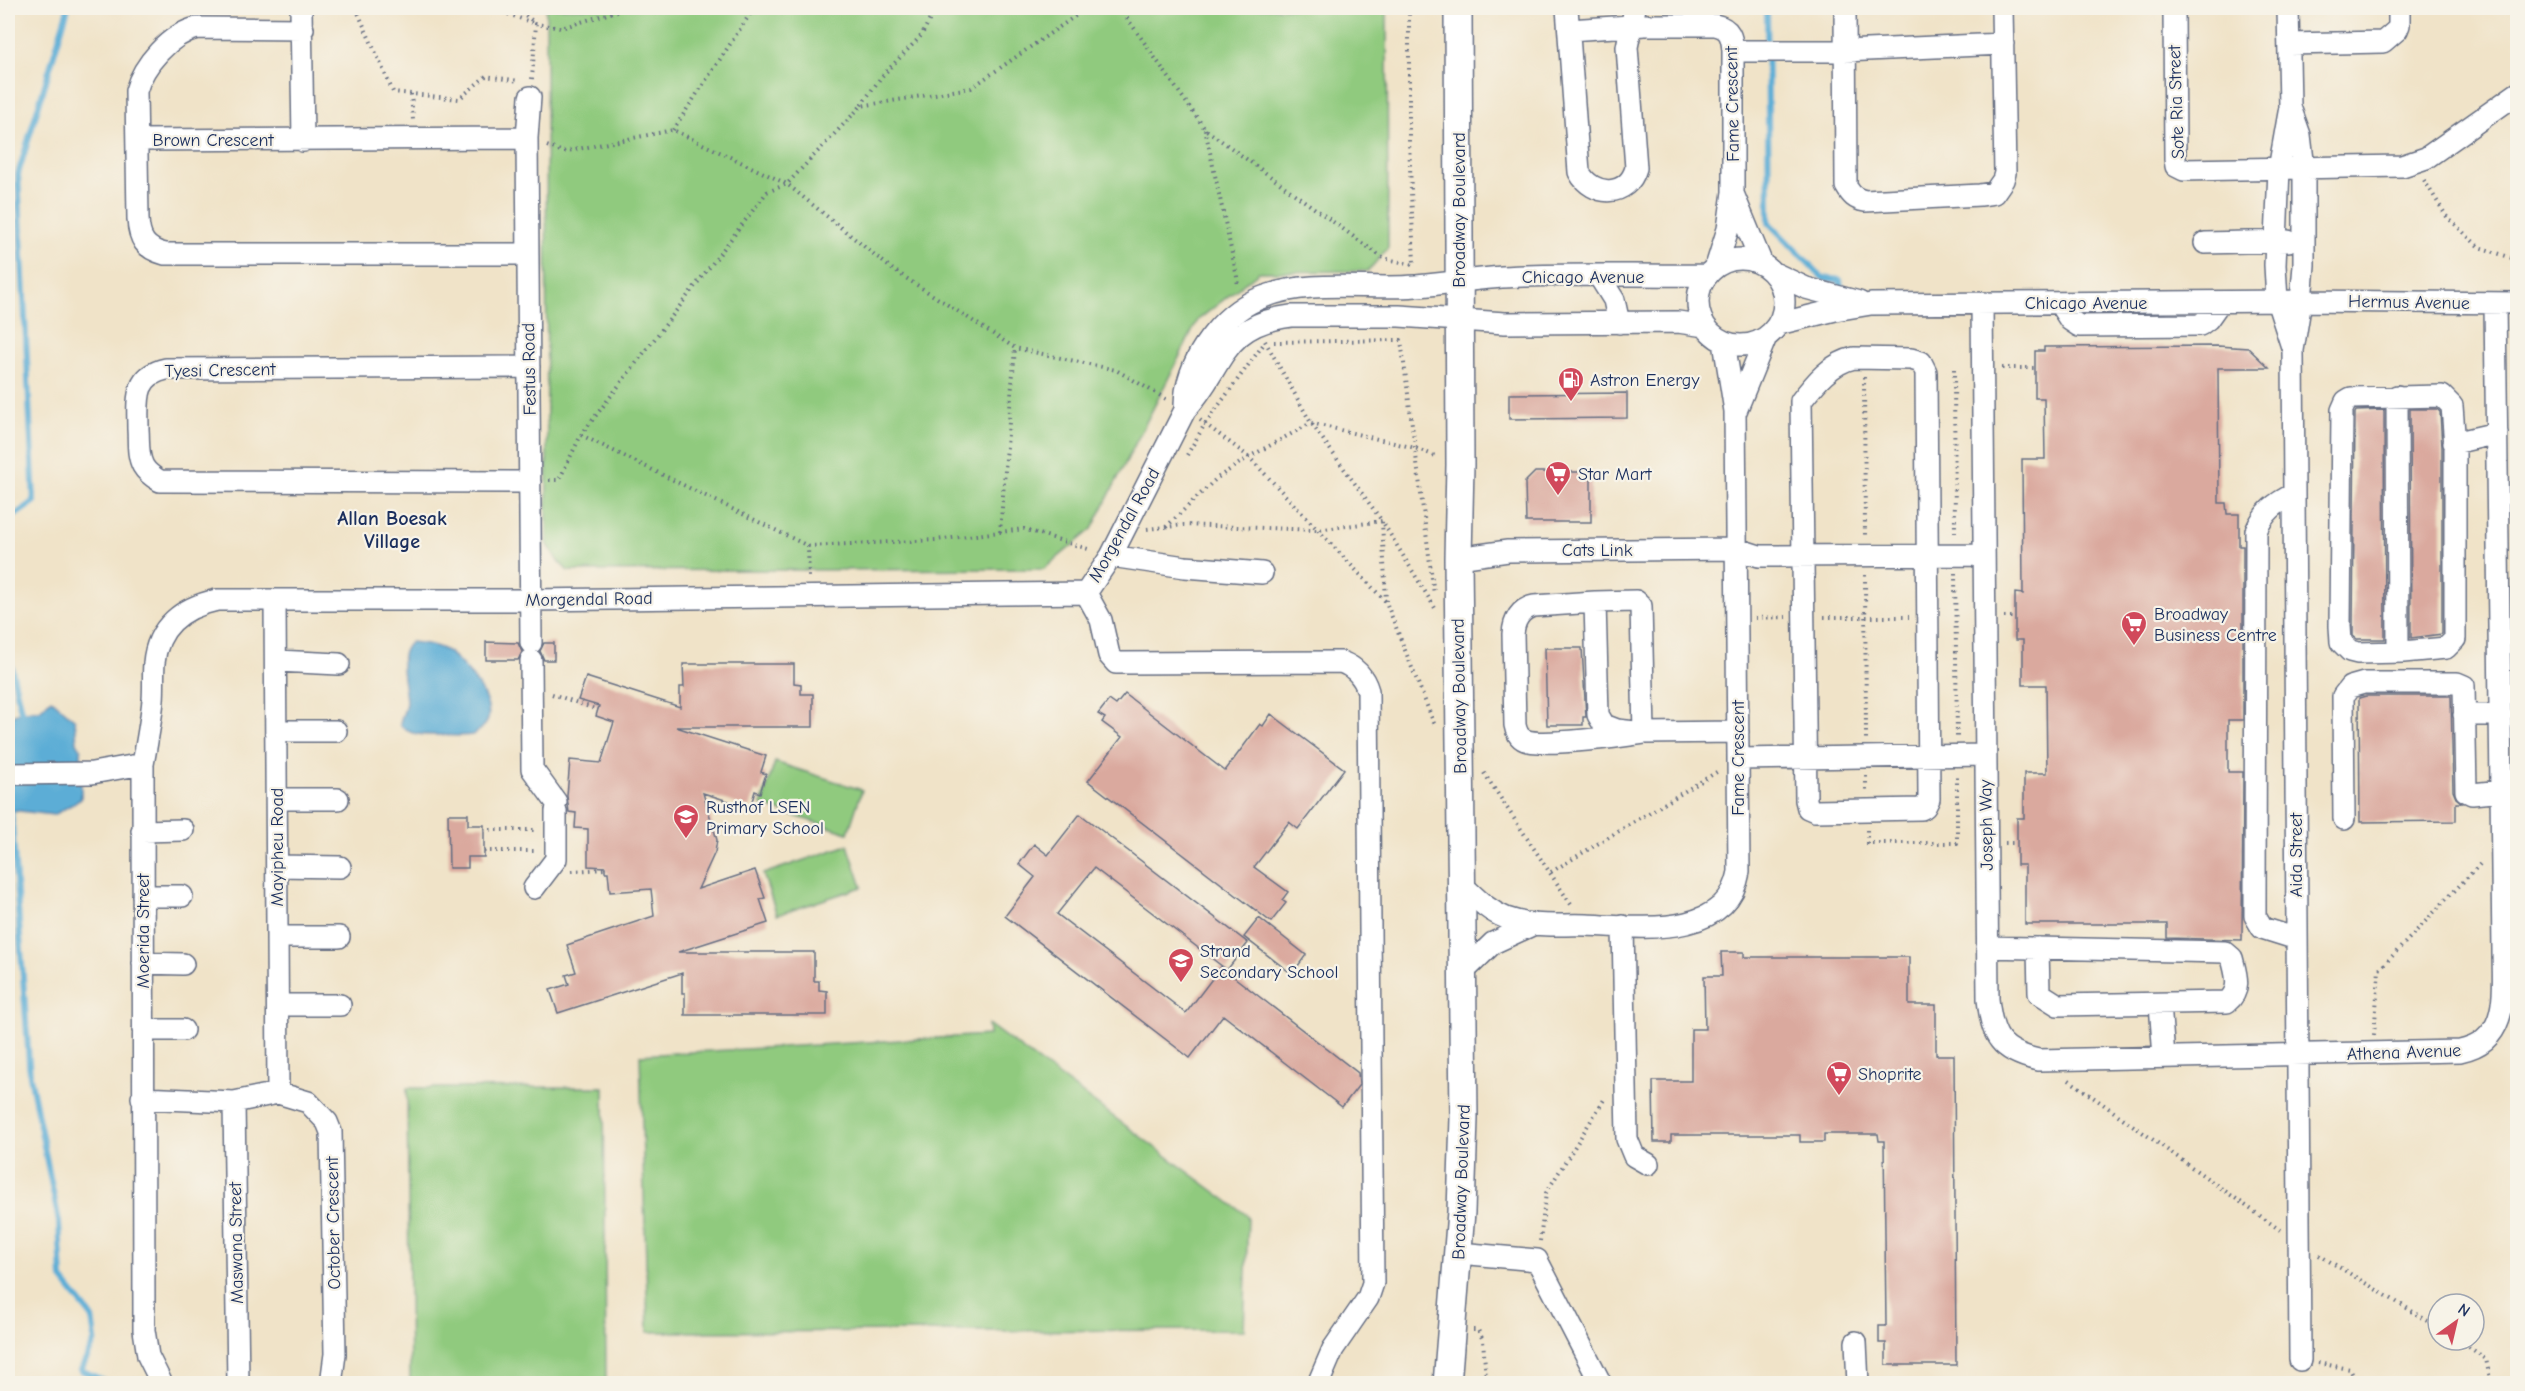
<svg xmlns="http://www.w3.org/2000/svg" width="2525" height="1391" font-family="'Comic Neue',sans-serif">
<rect width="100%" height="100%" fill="#f7f3e8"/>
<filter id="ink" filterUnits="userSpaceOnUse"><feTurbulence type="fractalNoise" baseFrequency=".0167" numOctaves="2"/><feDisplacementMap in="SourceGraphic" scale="12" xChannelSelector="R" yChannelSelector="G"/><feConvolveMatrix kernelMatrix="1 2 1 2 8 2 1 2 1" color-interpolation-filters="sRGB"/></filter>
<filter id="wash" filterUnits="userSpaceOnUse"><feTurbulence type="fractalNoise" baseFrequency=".008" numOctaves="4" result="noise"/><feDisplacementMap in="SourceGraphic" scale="24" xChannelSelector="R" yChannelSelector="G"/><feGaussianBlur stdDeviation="1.35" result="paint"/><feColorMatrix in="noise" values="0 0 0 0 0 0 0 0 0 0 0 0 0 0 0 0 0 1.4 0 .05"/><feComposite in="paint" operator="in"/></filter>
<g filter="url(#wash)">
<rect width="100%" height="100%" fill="#f0e3c8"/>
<!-- green -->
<path fill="#90ca7e" stroke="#567c6e" stroke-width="1.5" d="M546,8H1387L1388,248L1368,271L1259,272L1198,320L1092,529L1044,569L568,571L557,560L547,543Z
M775,762L862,790L848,833L761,805Z
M848,845L862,887L777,915L763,874Z
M988,1024L1248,1216L1244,1330L648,1332L640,1055L989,1035Z
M604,1087L606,1383H410L407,1088Z"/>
<!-- water -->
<path fill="#5badd6" stroke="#3b6e9a" stroke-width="1.5" d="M411,642C422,643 433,644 443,649C461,658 504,709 483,727C479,729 476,734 472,735C462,737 449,735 439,735C425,735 410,736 400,725C401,717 406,709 406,701C405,684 395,654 411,642Z
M51,699L75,720L77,743L81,749V799L54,815L11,810L8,809V717L21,711L40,710Z"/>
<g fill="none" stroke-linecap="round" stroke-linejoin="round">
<!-- stream -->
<path stroke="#5badd6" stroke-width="6" d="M1767,8L1769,223L1823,278L1840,280L1841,287
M8,520L34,502L18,174L68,8
M8,652L21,711
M11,810L30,1076L59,1222L62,1279L92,1317L95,1340L81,1370L110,1384"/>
</g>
<g id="blocks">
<!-- building -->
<path fill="#daa99e" d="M2218,346L2248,348L2269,368H2218L2219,503H2226L2227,514H2239V546H2243V720H2228V772H2243L2242,940L2167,938V924H2025V865H2017V818H2024V773H2047L2046,685H2023V640H2015V593L2023,594L2022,459H2045L2044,398H2035V351H2044V347Z
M1627,393V418L1509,419V394Z
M2410,409H2437L2440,412L2442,447V634L2411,638Z
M2384,410L2385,639H2357L2353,636V626L2355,413L2356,411Z
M1535,472H1591V522H1526L1525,482Z
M486,642L518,643L522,652L518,660H486Z
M544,643H554V660H544L540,651Z
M1545,648H1582L1586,717H1583V725H1547Z
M683,664H794V683L801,684V694H813V727H676L766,756L761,772L766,774L760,793L755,791L750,808L703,793L717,840L715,852L698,889L755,870L765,898L760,899L768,923L678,952H814V981H819V990L827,991V1015H685V993H682V973L558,1013L550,990L569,984L566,975L576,972L567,945L654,916L651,889L610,892L608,872H605V867L588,866V829L575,828L576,813L569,812L567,796L570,760L601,763L614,722L596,716L599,706L578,700L586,677L680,707V687H684Z
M1125,694L1225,771L1260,724L1263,726L1271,714L1344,769L1298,829L1289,822L1254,867L1288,892L1282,900L1286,903L1271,922L1088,781L1122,737L1102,722L1105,718L1098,714L1109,700L1116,705Z
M2366,696H2451L2453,791L2456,798L2462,803H2456V821L2360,822L2359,698Z
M448,814H468V825H484V857H468V868H449Z
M1080,814L1248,943L1227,970L1094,868L1057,914L1186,1013L1221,967L1358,1073L1359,1085L1342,1107L1223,1015L1190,1058L1005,916L1035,877L1019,864L1034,844L1048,855Z
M1259,918L1306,955L1292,974L1244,937Z
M1721,952H1744V957H1909V1005H1936V1055H1954L1956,1365H1886V1343H1879V1326H1886L1884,1141H1879L1878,1134H1824V1142H1800V1135H1671V1142H1654L1653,1081H1691V1029H1705L1704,976H1722Z"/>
</g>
</g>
<g filter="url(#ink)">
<use href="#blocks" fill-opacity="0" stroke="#666e83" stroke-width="1.5"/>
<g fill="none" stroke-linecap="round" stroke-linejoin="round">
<defs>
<path id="minor" d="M301,8L303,141
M1567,8L1579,172C1593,198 1628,197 1636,168L1627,47L1635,8
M1845,8L1846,186C1851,195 1855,199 1865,201L1980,195L1994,193L2003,180L2005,173L2002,8
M2174,8L2175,159L2176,166L2184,170L2402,166L2426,158L2518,93
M2288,8L2290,107L2279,169L2275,265L2277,301L2292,347
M303,29L197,28C170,34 143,65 136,91L138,219C139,239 145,249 165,254H527
M1569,30L1645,25H1715C1730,28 1732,37 1733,51V192L1728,229L1716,267
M2289,44L2383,42L2397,30L2399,25V8
M1733,51H1844L2003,44
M530,97L527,138L531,643
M2290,107L2300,135L2304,169V265L2301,301L2293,350L2300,1360
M138,140L527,138
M1734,196L1762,264
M2205,243L2288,241
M1698 302a43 43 0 1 1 86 0a43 43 0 1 1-86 0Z
M1772,272L1806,288L1859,302
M1599,276L1614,300L1619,323
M1982,303L1988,999C1992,1037 2000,1051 2038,1060L2460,1051C2511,1041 2503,990 2503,950L2495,304
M2059,303L2070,320L2079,326L2200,325L2208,319L2220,302
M1778,324L1835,310L1871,304L2301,301L2518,303
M1854,358L1911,359L1921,362L1926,372L1929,799L1925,807L1921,809L1815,811L1808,808L1806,800L1801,401C1815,383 1831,363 1854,358Z
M529,367L166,369C133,376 138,402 138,429C139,441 137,455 143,466C147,473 153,477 160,481L530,482
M2397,396L2398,652
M2442,396L2452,406L2455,446V639L2446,648L2403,652L2358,653L2350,651L2341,642L2340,626L2342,410L2346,401L2351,398Z
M1185,410C1185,402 1185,394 1187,387C1195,349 1227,310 1263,297C1310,279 1367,290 1416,286C1445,284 1473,279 1502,277C1570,273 1638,276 1706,275
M1736,411L1766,337
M2454,443L2497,433
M2294,494C2275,503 2264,512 2256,531L2255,906V916L2262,928L2297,939
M1111,556L1185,567L1262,573
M1458,558L1508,551L1737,549L1759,556L1984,555
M1086,593L1101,620L1109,655L1116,663L1341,662C1355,667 1364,677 1368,691L1373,1283L1368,1298L1333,1349L1318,1384
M275,600L278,1093
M1595,602L1636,601L1641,606L1644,733
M531,660L532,769L556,802
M277,661L339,664
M2464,715H2501
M277,731H336
M1644,733C1623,736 1541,747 1525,740C1519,738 1516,731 1515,725L1513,634C1514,620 1520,609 1534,606L1595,602L1598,715L1604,725L1617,730L1644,733L1738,732
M1738,759L1985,755
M8,774L92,773L143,764
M277,799H338
M2344,819L2343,696L2350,687L2364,683H2457L2464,686L2466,791L2472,794L2502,791
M142,831L183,830
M277,866L340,867
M1462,885C1476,898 1488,911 1506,918C1533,928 1559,924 1587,925C1637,927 1727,940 1739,872L1735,411L1724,342
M534,888L556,859V811
M143,896H182
M1623,926L1627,1139L1634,1156L1648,1164
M278,937H339
M1987,947L2225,952L2232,958C2236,974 2242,990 2227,1002L2058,1005L2039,993L2038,948
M143,963L183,964
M1463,972L1493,943L1532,925
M2160,1004L2164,1057
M278,1005H340
M143,1030H183
M142,1098L234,1102L278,1093L308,1102L327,1122L331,1132L335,1354L331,1384
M234,1102L238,1384
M1459,1253L1537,1260L1601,1384
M1856,1342L1858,1384
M162,1384L148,1356L144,1330L143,764C147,742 151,721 153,700C154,688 153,675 154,663C157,626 184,607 217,600H531L1086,593L1111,556L1185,410C1225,368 1219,325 1291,316H1399L1505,323L1678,322L1705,326"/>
<path id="major" d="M1447,1384L1461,1212L1464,1118L1458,558L1460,465L1458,8"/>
</defs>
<!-- minor casing -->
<use href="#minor" stroke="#666e83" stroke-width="24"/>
<!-- major casing -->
<use href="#major" stroke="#666e83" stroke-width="30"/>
<!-- path -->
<path stroke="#666e83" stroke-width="4" stroke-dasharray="1.5 4.5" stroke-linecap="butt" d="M356,8L393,92L459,99L486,76L519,81
M491,8L536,24
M516,8L534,22
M1120,8L1205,129L1383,258L1414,265
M1409,8V141L1414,264
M532,79L536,24L561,28L627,8
M411,94L413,120
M861,105L882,76L921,36L936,8
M1205,129L1237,277L1238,287
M673,130L754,8
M547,146L563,152L673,130L787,184L892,269L1015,348L1116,370L1166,399
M2424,180L2447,217L2479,247L2518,260
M1265,341L1311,423L1382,521L1386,601
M1274,342L1401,340L1434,594
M2002,368H2035
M1954,369L1955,536
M1864,377L1865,538
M1200,420L1249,457L1386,602L1435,726
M581,435L808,546L809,577
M1187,455L1205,424L1263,345
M549,480H559L581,435L767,192L787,184L861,106L971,88L1087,8
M1166,527L1217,478L1249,457L1311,423L1415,448L1438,457
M1147,529L1184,525L1318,530L1382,521L1435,608
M1000,532L1015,348
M808,546L936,540L1024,529L1091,550
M1955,573L1957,737
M1865,575L1866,739
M1824,617H1909
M2004,617H2015
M1755,618L1786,617
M552,694L598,710
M1484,773L1572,906
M1866,776V793
M484,830H534
M1867,830V843H1957V774
M2005,843H2017
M484,851H535
M572,871L605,869
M1551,872L1720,770
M2374,1035L2379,970L2482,862
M2069,1080L2280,1230
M1540,1241L1546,1193L1605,1098
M2319,1255L2438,1327
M1473,1330H1478L1483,1340L1486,1379L1502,1384
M2459,1340L2486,1359L2491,1384
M2318,1363L2350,1369L2357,1384"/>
<!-- minor -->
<use href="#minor" stroke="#fff" stroke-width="21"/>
<!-- major -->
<use href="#major" stroke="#fff" stroke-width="27"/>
</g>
</g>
<!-- icons -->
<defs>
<symbol id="fuel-pin" viewBox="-11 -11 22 30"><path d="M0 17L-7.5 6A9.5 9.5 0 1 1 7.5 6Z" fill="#d1495b" stroke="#f7f3e8"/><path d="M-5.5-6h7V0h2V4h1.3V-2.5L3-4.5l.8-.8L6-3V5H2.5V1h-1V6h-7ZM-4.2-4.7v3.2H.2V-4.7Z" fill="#fff"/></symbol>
<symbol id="supermarket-pin" viewBox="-11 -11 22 30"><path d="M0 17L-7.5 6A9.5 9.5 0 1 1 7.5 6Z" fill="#d1495b" stroke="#f7f3e8"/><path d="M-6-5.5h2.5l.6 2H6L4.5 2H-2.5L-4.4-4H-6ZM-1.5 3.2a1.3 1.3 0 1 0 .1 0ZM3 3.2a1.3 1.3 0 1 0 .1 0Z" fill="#fff"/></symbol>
<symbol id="school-pin" viewBox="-11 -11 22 30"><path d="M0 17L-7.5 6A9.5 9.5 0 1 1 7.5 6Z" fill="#d1495b" stroke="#f7f3e8"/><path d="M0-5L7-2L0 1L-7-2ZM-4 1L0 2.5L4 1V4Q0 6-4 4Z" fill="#fff"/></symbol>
</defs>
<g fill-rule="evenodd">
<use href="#fuel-pin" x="1556" y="365" width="30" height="40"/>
<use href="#supermarket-pin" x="1543" y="459" width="30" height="40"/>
<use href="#supermarket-pin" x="2119" y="609" width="30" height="40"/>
<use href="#school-pin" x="671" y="802" width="30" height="40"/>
<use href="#school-pin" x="1166" y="946" width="30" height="40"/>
<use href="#supermarket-pin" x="1824" y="1059" width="30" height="40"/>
</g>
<g text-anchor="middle" stroke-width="4.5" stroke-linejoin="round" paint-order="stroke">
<!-- street labels -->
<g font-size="18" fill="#1b2f5e" stroke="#f7f3e8">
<text transform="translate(2176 102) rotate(-92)" y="6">Sote Ria Street</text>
<text transform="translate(1732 104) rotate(-91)" y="6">Fame Crescent</text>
<text x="213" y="146">Brown Crescent</text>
<text transform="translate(1459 210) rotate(-90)" y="6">Broadway Boulevard</text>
<text x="1583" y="283">Chicago Avenue</text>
<text transform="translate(2409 302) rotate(1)" y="6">Hermus Avenue</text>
<text x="2086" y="309">Chicago Avenue</text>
<text transform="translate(529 369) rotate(-91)" y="6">Festus Road</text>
<text transform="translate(220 370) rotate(-1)" y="6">Tyesi Crescent</text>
<text transform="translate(1124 525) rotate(-61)" y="6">Morgendal Road</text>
<text x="1597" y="556">Cats Link</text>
<text transform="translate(589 599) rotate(-1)" y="6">Morgendal Road</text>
<text transform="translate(1459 696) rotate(-91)" y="6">Broadway Boulevard</text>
<text transform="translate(1738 758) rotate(-90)" y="6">Fame Crescent</text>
<text transform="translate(1986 825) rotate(-91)" y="6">Joseph Way</text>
<text transform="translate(277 847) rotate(-90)" y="6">Mayipheu Road</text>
<text transform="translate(2296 855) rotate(-90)" y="6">Aida Street</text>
<text transform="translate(143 931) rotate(-90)" y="6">Moerida Street</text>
<text transform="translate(2404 1052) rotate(-2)" y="6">Athena Avenue</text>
<text transform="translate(1461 1182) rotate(-88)" y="6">Broadway Boulevard</text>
<text transform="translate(333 1223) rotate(-91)" y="6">October Crescent</text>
<text transform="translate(236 1243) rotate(-91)" y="6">Maswana Street</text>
</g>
<!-- poi labels -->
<g font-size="18" fill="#1b2f5e" stroke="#f7f3e8" text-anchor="start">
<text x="1590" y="386">Astron Energy</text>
<text x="1578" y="480">Star Mart</text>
<text x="2154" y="620">Broadway<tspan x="2154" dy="21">Business Centre</tspan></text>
<text x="706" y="813">Rusthof LSEN<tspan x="706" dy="21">Primary School</tspan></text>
<text x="1200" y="957">Strand<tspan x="1200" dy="21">Secondary School</tspan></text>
<text x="1858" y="1080">Shoprite</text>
</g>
<!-- neighbourhood labels -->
<g font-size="20" font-weight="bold" fill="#1b2f5e" stroke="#f7f3e8">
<text x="392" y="525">Allan Boesak<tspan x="392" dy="23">Village</tspan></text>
</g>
</g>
<!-- margin -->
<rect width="2525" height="1391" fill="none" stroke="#f7f3e8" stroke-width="30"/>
<!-- north arrow -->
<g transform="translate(2456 1322) rotate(34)"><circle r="28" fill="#f7f3e8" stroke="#9fa5b1" stroke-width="1.5"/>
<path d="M0-4.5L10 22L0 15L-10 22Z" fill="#d1495b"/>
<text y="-9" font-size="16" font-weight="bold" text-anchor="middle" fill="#1b2f5e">N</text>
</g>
</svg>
